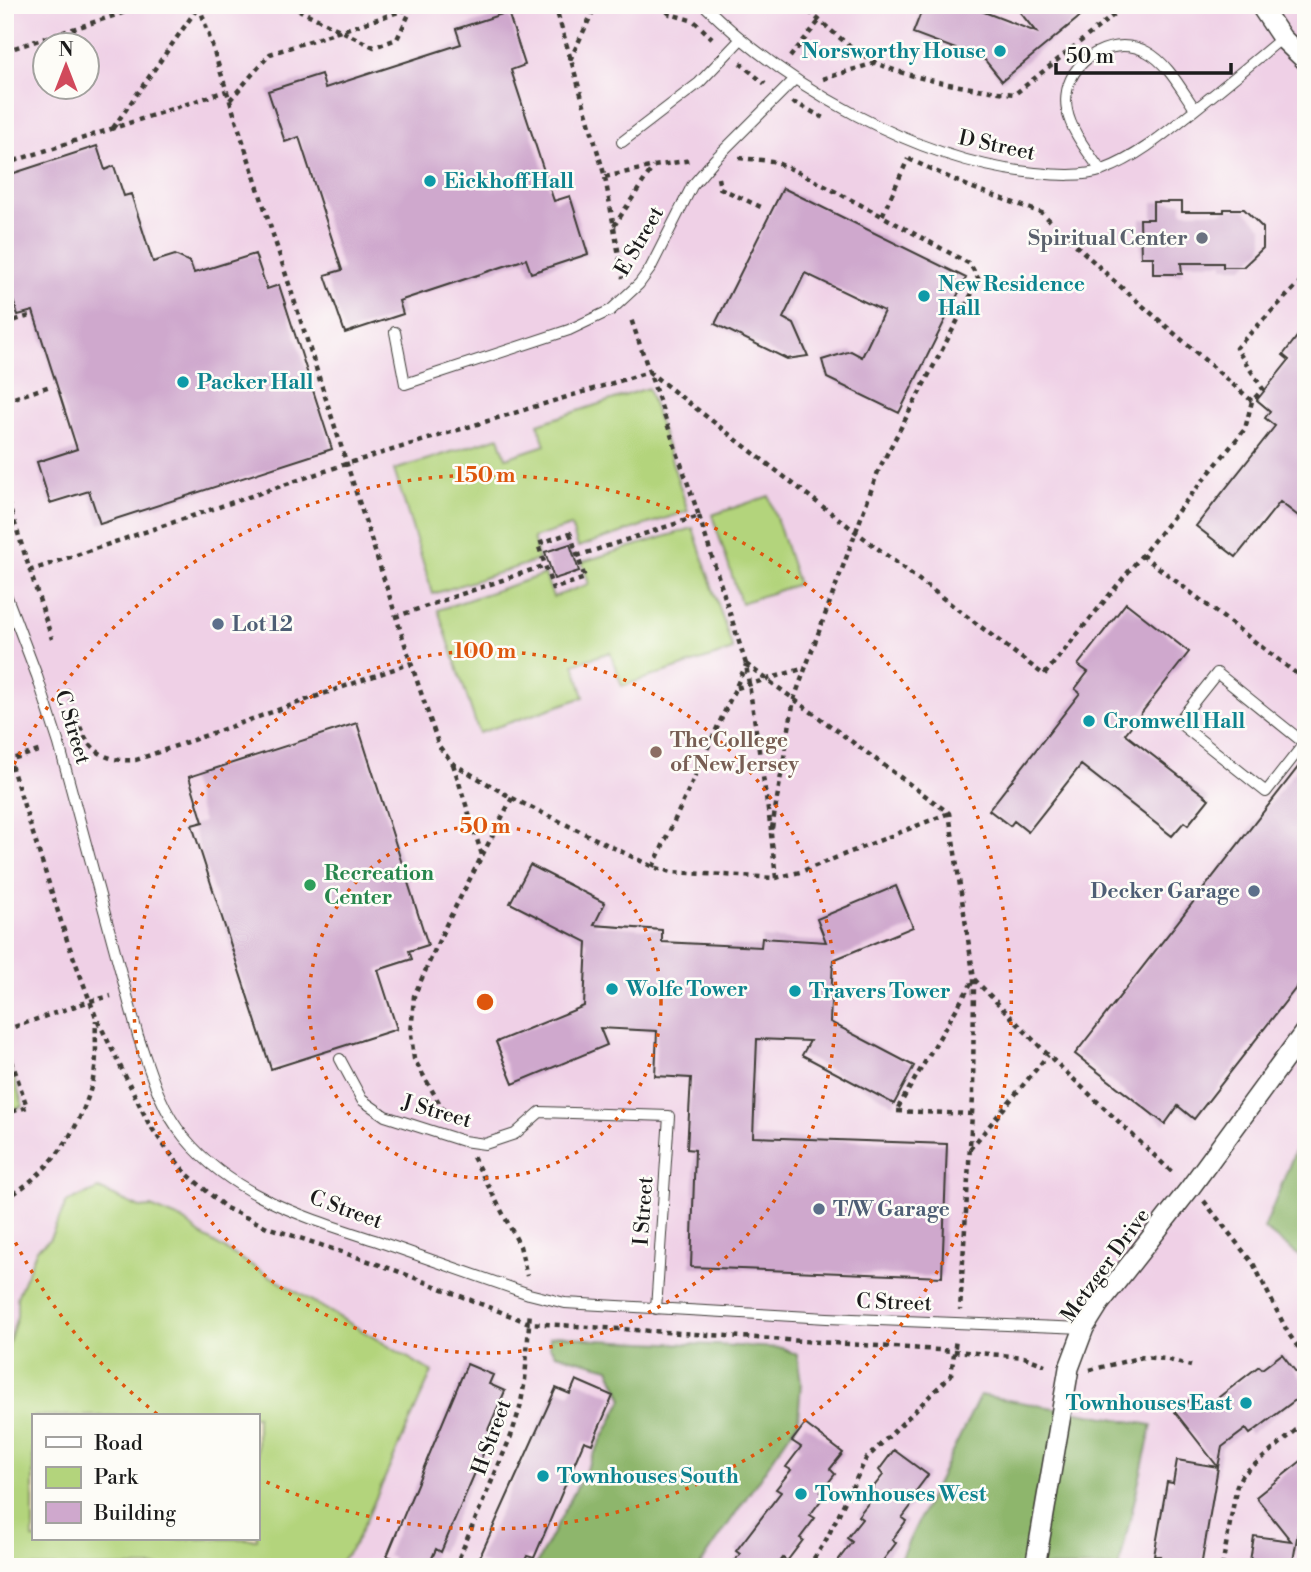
<svg xmlns="http://www.w3.org/2000/svg" width="1311" height="1572" font-family="'Libre Bodoni',serif">
<rect width="100%" height="100%" fill="#fdfcf7"/>
<filter id="ink" filterUnits="userSpaceOnUse"><feTurbulence type="fractalNoise" baseFrequency=".0143" numOctaves="2"/><feDisplacementMap in="SourceGraphic" scale="14" xChannelSelector="R" yChannelSelector="G"/><feConvolveMatrix kernelMatrix="1 2 1 2 8 2 1 2 1" color-interpolation-filters="sRGB"/></filter>
<filter id="wash" filterUnits="userSpaceOnUse"><feTurbulence type="fractalNoise" baseFrequency=".00686" numOctaves="4" result="noise"/><feDisplacementMap in="SourceGraphic" scale="28" xChannelSelector="R" yChannelSelector="G"/><feGaussianBlur stdDeviation="1.57" result="paint"/><feColorMatrix in="noise" values="0 0 0 0 0 0 0 0 0 0 0 0 0 0 0 0 0 1.4 0 .05"/><feComposite in="paint" operator="in"/></filter>
<g filter="url(#wash)">
<rect width="100%" height="100%" fill="#efe3c5"/>
<!-- built -->
<path fill="#efd0e6" fill-rule="evenodd" d="M5,5H1306V1567H5ZM46,46H88V88H46ZM33,1416H257V1539H33Z"/>
<!-- green -->
<path fill="#b3d47c" stroke="#68784c" stroke-width="2" fill-rule="evenodd" d="M648,388L688,511L578,547L571,526L533,538L539,560L433,594L394,470L499,437L506,458L545,445L538,424Z
M769,496L798,584L741,603L712,515Z
M693,528L733,650L622,686L610,652L574,664L584,697L479,733L438,610L545,574L553,597L589,584L582,562Z
M5,1050L23,1106L5,1112Z
M99,1189L140,1208L151,1207L185,1221L199,1234L432,1372L367,1518L355,1543L337,1567H5V1356L17,1316V1297L37,1249L49,1240L67,1202ZM257,1416V1539H33V1416Z"/>
<!-- forest -->
<path fill="#8eb66c" stroke="#556944" stroke-width="2" d="M1306,1123V1261L1264,1229Z
M560,1335L596,1340L783,1348L797,1355L801,1382L798,1422L699,1567H535L623,1399L609,1368L556,1354L549,1346L550,1337Z
M980,1395L1152,1425L1119,1567H896Z"/>
<g id="blocks">
<!-- building -->
<path fill="#cfa8cd" d="M924,5H966L1036,32L1014,5H1094L1002,81L985,60L913,33Z
M508,12L525,65L511,70L542,165L554,201L570,196L588,254L531,273L526,259L399,301L403,314L345,333L325,275L342,270L299,137L285,142L268,91L321,74L325,88L461,44L456,29Z
M97,146L105,170L114,166L124,196L131,194L153,262L175,255L190,262L194,273L255,254L267,289L279,285L332,449L100,524L89,491L50,503L37,462L77,449L33,311L18,315L5,277V176Z
M783,188L966,278L899,413L827,378L822,360L851,351L862,357L884,311L805,273L783,318L794,324L808,356L787,359L715,324Z
M1153,202H1182V212H1224V209H1244L1263,228V248L1243,267H1223V263H1181L1182,274H1153V257H1141L1140,219H1153Z
M1306,325V522L1280,502L1236,557L1196,526L1275,426L1265,418L1270,411L1257,400L1289,360L1283,355Z
M570,544L579,571L554,579L545,552Z
M1126,603L1189,652L1125,734L1209,799L1188,825L1184,822L1172,836L1081,765L1028,832L1014,821L1010,826L989,810L1080,693L1075,689L1088,672L1078,665Z
M357,723L428,945L409,951L412,959L378,970L397,1029L271,1069L192,825L203,822L189,777Z
M1306,757V975L1194,1119L1178,1106L1165,1124L1075,1054Z
M530,865L605,903L594,925L662,930V942L761,947L762,938L826,942L817,919L896,886L913,927L833,960L830,1022L914,1066L894,1104L802,1055L810,1041L757,1039L753,1137L947,1144L942,1277L691,1267L695,1150L687,1149L691,1078L655,1076L657,1031L600,1028L607,1045L513,1084L496,1042L584,1006L587,942L510,903Z
M1282,1354L1306,1385V1392L1250,1434L1246,1429L1222,1447L1218,1467L1175,1412L1191,1399L1201,1411L1259,1366L1262,1369Z
M467,1364L493,1375L489,1384L505,1391L488,1430L492,1433L441,1552L436,1549L428,1567H390L393,1558L387,1556Z
M576,1380L613,1396L592,1444L584,1441L534,1558L527,1556L522,1567H492L478,1561L556,1388L570,1394Z
M805,1424L843,1453L830,1469L835,1474L821,1492L825,1495L810,1515L815,1518L800,1538L803,1540L787,1561L783,1558L776,1567H730L740,1554L736,1551L781,1492L776,1489L791,1470L786,1467L801,1447L792,1441Z
M894,1450L928,1475L913,1495L917,1498L902,1518L906,1521L892,1540L896,1543L878,1567H833L852,1542L847,1538L862,1519L858,1516L873,1497L868,1494L883,1475L879,1470Z
M1306,1457V1520L1299,1526L1292,1567H1249L1254,1536L1291,1541L1256,1497Z
M1177,1460L1218,1467L1201,1567H1158L1160,1556H1154L1167,1482L1173,1483Z"/>
</g>
</g>
<g filter="url(#ink)">
<use href="#blocks" fill-opacity="0" stroke="#3c3a35" stroke-width="2"/>
<g fill="none" stroke-linecap="round" stroke-linejoin="round">
<defs>
<path id="service" d="M704,5C786,86 918,162 1035,173C1056,175 1083,177 1103,170C1135,158 1162,136 1188,115C1220,90 1251,64 1282,38
M622,142L699,83L741,39
M1101,171C1089,153 1071,132 1067,110C1059,66 1108,32 1147,52C1168,63 1182,91 1195,109
M395,332L405,384L569,330L611,310L639,284L650,269L692,186L715,159L795,79
M5,592L37,676L59,744L138,1036C150,1071 160,1108 184,1137C234,1198 311,1219 383,1243C431,1260 480,1277 529,1294L565,1303L827,1318L1084,1328
M1304,743L1217,673L1178,722L1266,792L1306,741
M340,1059L362,1100L385,1116L463,1141L485,1144L515,1134L540,1112L669,1116L656,1309"/>
<path id="minor" d="M1260,5L1282,38L1306,61
M1035,1567L1069,1368L1084,1328L1099,1304L1190,1188L1306,1030"/>
</defs>
<!-- service casing -->
<use href="#service" stroke="#3c3a35" stroke-width="12"/>
<!-- minor casing -->
<use href="#minor" stroke="#3c3a35" stroke-width="22"/>
<!-- path -->
<path stroke="#3c3a35" stroke-width="4.5" stroke-dasharray="5 5" stroke-linecap="butt" d="M199,5L411,663L439,746L452,763L512,798L653,867L671,872L776,878L800,872L949,813
M289,5L374,47L397,39L413,6
M555,5L605,177L623,278
M659,5L670,14L694,21L712,38
M801,5C825,24 847,47 873,61C906,79 978,90 1015,94L1126,5
M5,51L147,5
M790,57L820,20
M570,60L596,5
M740,63L765,84
M823,79L874,63
M230,100L270,54L420,5
M793,105L795,103L828,120
M113,128L199,6
M739,158L772,161L796,171L882,216
M909,159L970,187L1042,213L1113,280L1252,401
M5,164L226,91
M605,177L654,166L691,160
M718,178L720,188L763,208
M614,226L653,167
M5,323L30,316
M5,401L50,386
M5,493L52,639
M699,516L746,664L771,830
M570,533L585,578L553,589L538,544Z
M1142,555L1306,681
M577,556L699,516L630,316
M29,571L346,464L649,372L818,503L1044,675L1245,429L1252,401L1263,389L1236,348L1306,276
M395,617L546,565
M746,664L949,813L974,979L973,1097L960,1310
M737,688L805,668
M67,689C81,729 85,764 136,760L411,663
M5,746L67,940L96,1017L149,1124L165,1147L186,1173L226,1208L267,1227L392,1269L529,1323L954,1351L1024,1357L1045,1365
M5,761L42,750
M453,764L482,855
M653,867L746,665
M776,878L771,834L794,699L879,469L979,280L970,264L882,216L908,159
M5,1030L90,1001L111,996
M5,1041L27,1107L5,1114
M972,1114L896,1111L974,979L1048,1055L1174,1174
M449,1120L414,1059L411,1034L414,996L446,925L512,798
M970,1149L1048,1055
M473,1157L520,1246L527,1276
M5,1199C53,1171 86,1123 95,1069C97,1053 95,1036 96,1020
M1204,1201L1254,1265L1288,1333L1306,1358
M1090,1370L1143,1357L1165,1359L1191,1366
M455,1567L511,1436L520,1408L525,1380L530,1311
M808,1567L825,1542L866,1459L951,1375L956,1339
M1222,1567L1237,1485L1242,1475L1306,1422"/>
<!-- service -->
<use href="#service" stroke="#fff" stroke-width="10"/>
<!-- minor -->
<use href="#minor" stroke="#fff" stroke-width="19"/>
</g>
</g>
<!-- distance rings -->
<g fill="none" stroke="#de560d" stroke-width="3.5" stroke-dasharray="3.5 7">
<circle cx="485" cy="1002" r="176"/>
<circle cx="485" cy="1002" r="351"/>
<path d="M157 1414A527 527 0 0 1 5 1221M5 783A527 527 0 1 1 258 1478"/>
</g>
<!-- markers -->
<g fill="#0f9aa8" stroke="#fdfcf7" stroke-width="2.5">
<circle cx="1000" cy="51" r="7"/>
<circle cx="430" cy="181" r="7"/>
<circle cx="924" cy="296" r="7"/>
<circle cx="183" cy="382" r="7"/>
<circle cx="1089" cy="721" r="7"/>
<circle cx="612" cy="989" r="7"/>
<circle cx="795" cy="991" r="7"/>
<circle cx="1246" cy="1403" r="7"/>
<circle cx="543" cy="1476" r="7"/>
<circle cx="801" cy="1494" r="7"/>
</g>
<circle fill="#6b7280" stroke="#fdfcf7" stroke-width="2.5" cx="1202" cy="238" r="7"/>
<g fill="#5c6f8a" stroke="#fdfcf7" stroke-width="2.5">
<circle cx="218" cy="624" r="7"/>
<circle cx="1254" cy="891" r="7"/>
<circle cx="819" cy="1209" r="7"/>
</g>
<circle fill="#8d6e63" stroke="#fdfcf7" stroke-width="2.5" cx="656" cy="752" r="7"/>
<circle fill="#2e9e5b" stroke="#fdfcf7" stroke-width="2.5" cx="310" cy="885" r="7"/>
<g text-anchor="middle" stroke-width="5" stroke-linejoin="round" paint-order="stroke">
<!-- culture labels -->
<g font-size="21" font-weight="bold" fill="#0d838f" stroke="#fdfcf7" text-anchor="start">
<text x="986" y="58" text-anchor="end">Norsworthy House</text>
<text x="444" y="188">Eickhoff Hall</text>
<text x="938" y="291">New Residence<tspan x="938" dy="24">Hall</tspan></text>
<text x="197" y="389">Packer Hall</text>
<text x="1103" y="728">Cromwell Hall</text>
<text x="626" y="996">Wolfe Tower</text>
<text x="809" y="998">Travers Tower</text>
<text x="1232" y="1410" text-anchor="end">Townhouses East</text>
<text x="557" y="1483">Townhouses South</text>
<text x="815" y="1501">Townhouses West</text>
</g>
<!-- street labels -->
<g font-size="21" fill="#1c1c1c" stroke="#fdfcf7">
<text transform="translate(997 145) rotate(12)" y="7">D Street</text>
<text transform="translate(639 241) rotate(-60)" y="7">E Street</text>
<text transform="translate(73 727) rotate(73)" y="7">C Street</text>
<text transform="translate(437 1111) rotate(16)" y="7">J Street</text>
<text transform="translate(346 1209) rotate(20)" y="7">C Street</text>
<text transform="translate(643 1211) rotate(-86)" y="7">I Street</text>
<text transform="translate(1105 1265) rotate(-54)" y="7">Metzger Drive</text>
<text transform="translate(894 1302) rotate(2)" y="7">C Street</text>
<text transform="translate(491 1437) rotate(-70)" y="7">H Street</text>
</g>
<!-- worship labels -->
<g font-size="21" font-weight="bold" fill="#5b616d" stroke="#fdfcf7" text-anchor="end">
<text x="1188" y="245">Spiritual Center</text>
</g>
<!-- service labels -->
<g font-size="21" font-weight="bold" fill="#4e5e75" stroke="#fdfcf7" text-anchor="start">
<text x="232" y="631">Lot 12</text>
<text x="1240" y="898" text-anchor="end">Decker Garage</text>
<text x="833" y="1216">T/W Garage</text>
</g>
<!-- education labels -->
<g font-size="21" font-weight="bold" fill="#785e54" stroke="#fdfcf7" text-anchor="start">
<text x="670" y="747">The College<tspan x="670" dy="24">of New Jersey</tspan></text>
</g>
<!-- leisure labels -->
<g font-size="21" font-weight="bold" fill="#27864d" stroke="#fdfcf7" text-anchor="start">
<text x="324" y="880">Recreation<tspan x="324" dy="24">Center</tspan></text>
</g>
</g>
<circle cx="485" cy="1002" r="10" fill="#de560d" stroke="#fdfcf7" stroke-width="3.5"/>
<g font-size="21" text-anchor="middle" font-weight="bold" fill="#de560d" stroke="#fdfcf7" stroke-width="5" stroke-linejoin="round" paint-order="stroke">
<text x="485" y="482">150 m</text>
<text x="485" y="658">100 m</text>
<text x="485" y="833">50 m</text>
</g>
<!-- margin -->
<rect width="1311" height="1572" fill="none" stroke="#fdfcf7" stroke-width="28"/>
<!-- legend -->
<rect x="32" y="1414" width="228" height="126" fill="#fdfcf7" stroke="#a3a29f" stroke-width="2"/>
<rect x="46" y="1437" width="35" height="10" fill="#ffffff" stroke="#a3a29f" stroke-width="2"/>
<text x="94" y="1450" font-size="21" fill="#1c1c1c">Road</text>
<rect x="46" y="1467" width="35" height="21" fill="#b3d47c" stroke="#a3a29f" stroke-width="2"/>
<text x="94" y="1484" font-size="21" fill="#1c1c1c">Park</text>
<rect x="46" y="1502" width="35" height="21" fill="#cfa8cd" stroke="#a3a29f" stroke-width="2"/>
<text x="94" y="1520" font-size="21" fill="#1c1c1c">Building</text>
<!-- north arrow -->
<g transform="translate(66 66)"><circle r="33" fill="#fdfcf7" stroke="#a3a29f" stroke-width="2"/>
<path d="M0-5L12 26L0 18L-12 26Z" fill="#d1495b"/>
<text y="-10" font-size="19" font-weight="bold" text-anchor="middle" fill="#1c1c1c">N</text>
</g>
<!-- scale -->
<path d="M1056 63v10h175v-10" fill="none" stroke="#1c1c1c" stroke-width="3.5"/>
<text x="1066" y="63" font-size="21" fill="#1c1c1c" stroke="#fdfcf7" stroke-width="5" paint-order="stroke">50 m</text>
</svg>
